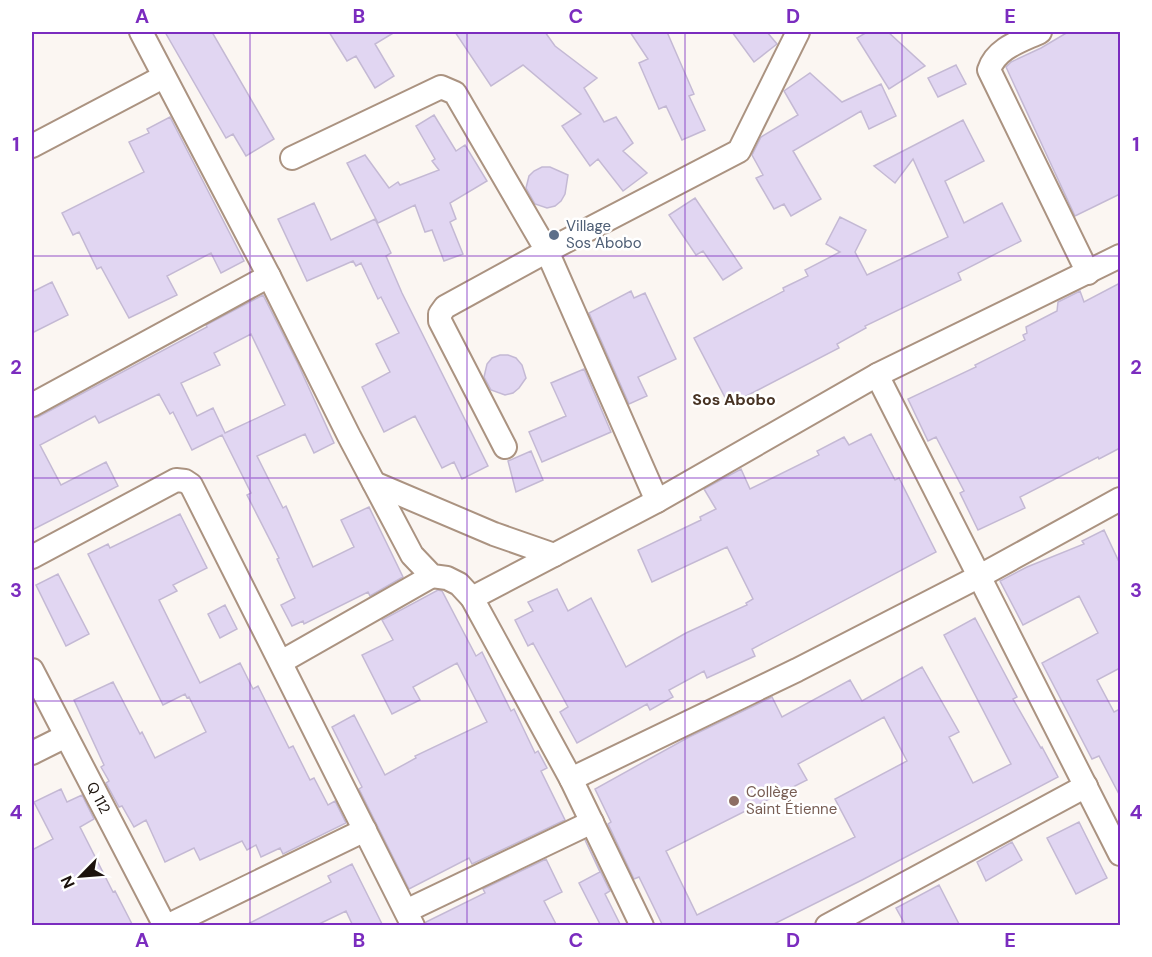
<svg xmlns="http://www.w3.org/2000/svg" width="1152" height="957" font-family="'DM Sans',sans-serif">
<rect width="100%" height="100%" fill="#fbf6f2"/>
<!-- building -->
<path fill="#e1d6f2" stroke="#c4b9d4" stroke-width="1.5" fill-rule="evenodd" d="M165,32H212L274,139L246,156L233,134L226,138Z
M329,32H395L375,44L394,76L375,88L356,56L347,61Z
M455,32H545L555,46L597,78L584,88L604,122L616,117L633,143L623,151L647,173L623,191L598,159L590,166L562,126L581,114L523,65L491,86Z
M630,32H667L694,94L689,96L705,130L682,140L666,106L659,109L639,63L648,59Z
M732,32H767L777,44L754,62Z
M867,32H888L925,66L889,89L857,38Z
M1068,32H1120V194L1075,216L1006,67L1011,62L1041,48Z
M956,65L966,84L938,97L928,78Z
M810,73L842,102L881,84L896,116L869,129L861,111L793,151L821,199L791,216L784,204L774,209L756,178L763,175L752,155L761,137L798,115L784,91Z
M434,115L456,151L465,145L487,181L450,203L456,219L450,222L463,254L444,261L432,230L425,232L415,205L378,223L347,163L365,155L389,188L398,182L400,185L439,170L432,161L435,159L416,126Z
M170,117L244,261L221,273L211,253L167,276L177,295L129,318L101,267L97,269L79,232L73,235L62,213L144,172L129,142L149,133L147,129Z
M963,120L984,161L945,181L964,223L1002,203L1021,241L958,273L961,280L865,326L866,328L837,344L839,348L729,405L694,338L784,291L783,288L808,276L805,270L840,252L826,244L840,217L866,230L855,252L867,275L948,237L913,159L895,183L874,166Z
M542,167H550L568,175L565,194L561,201L555,206L547,208L535,204L526,188L529,176L534,171Z
M695,198L742,268L723,280L703,251L696,255L669,215Z
M314,203L331,240L375,219L391,253L386,256L402,293L488,466L462,479L454,462L442,468L415,416L384,432L362,387L390,372L376,344L399,333L381,297L378,299L361,263L356,266L353,261L307,281L278,219Z
M52,282L68,315L32,333V292Z
M1120,283V448L1099,459L1098,457L1020,497L1025,508L978,530L960,493L964,491L936,437L928,441L908,399L976,367L975,365L1025,340L1023,335L1027,333L1026,327L1057,311L1058,302L1080,291L1084,302Z
M631,291L634,298L645,293L676,359L638,377L647,396L629,404L589,313Z
M263,295L298,364L334,443L314,453L305,434L257,456L283,508L286,506L313,567L354,547L341,520L369,507L403,577L370,596L368,592L304,624L303,621L292,626L281,605L295,598L277,559L279,558L247,495L251,493L222,435L192,450L173,412L170,414L159,394L99,423L95,416L40,445L61,485L106,462L118,486L32,530V418L38,417L207,327L206,325ZM251,334L285,405L225,433L213,408L197,416L181,383L220,365L214,353Z
M500,355H508L516,358L522,365L526,378L519,388L513,393L505,395L491,390L484,377L487,364L492,358Z
M584,369L611,432L542,462L529,432L566,416L551,383Z
M871,434L895,480L899,478L936,552L752,649L755,656L707,678L704,671L669,690L673,697L650,710L647,704L577,743L560,712L568,707L533,643L528,646L515,620L533,611L528,602L557,589L568,611L591,598L626,667L686,633L747,605L746,603L753,599L727,547L652,582L638,550L701,520L700,517L716,509L704,489L741,469L750,489L819,455L817,451L844,437L849,445Z
M531,451L543,480L516,492L508,461Z
M180,514L207,568L173,585L177,591L159,600L200,683L240,663L253,689L258,686L289,748L293,746L310,780L314,778L328,805L335,801L346,823L283,854L280,848L261,857L256,845L247,850L242,841L200,860L194,848L165,862L146,820L134,827L122,806L119,807L106,783L109,781L101,767L104,765L74,700L113,682L140,734L142,732L155,758L206,732L189,697L187,698L185,694L163,705L88,554L108,544L110,548Z
M1104,530L1120,564V668L1097,680L1114,712L1120,709V796L1099,756L1092,759L1042,663L1098,633L1079,596L1023,625L1000,581L1027,567L1084,544L1082,541Z
M58,574L89,634L66,646L36,585Z
M438,590L442,591L476,656L482,652L511,711L514,709L535,753L538,751L547,768L541,771L565,820L472,864L469,858L409,889L359,789L362,787L332,727L354,715L385,775L416,758L415,756L487,722L457,663L413,687L420,700L392,714L362,655L393,640L382,620Z
M225,605L237,629L220,638L208,614Z
M975,618L1017,697L1013,699L1041,748L1042,747L1058,777L862,880L770,926H663L639,877L634,879L608,824L611,822L595,789L689,737L772,697L782,717L850,680L862,701L922,667L959,732L949,737L973,783L1011,764L944,635ZM884,717L907,761L835,799L855,837L697,915L666,851L807,780L798,764Z
M61,789L67,802L82,795L94,819L80,827L113,892L115,891L133,926H32V850L53,839L34,802Z
M1079,822L1107,878L1076,894L1047,838Z
M585,840L610,891L605,894L621,926H601L579,883L600,872Z
M1012,842L1022,860L986,881L977,862Z
M546,859L562,892L544,901L557,926H426V922L485,893L483,889Z
M352,864L383,926H353L346,911L315,926H244L331,882L328,876Z
M939,885L960,926H906L896,908Z"/>
<g fill="none" stroke-linecap="round" stroke-linejoin="round">
<defs>
<g id="minor">
<path d="M141,32L269,276L349,436L412,555L432,576L447,578L459,584L472,598L571,779L642,926"/>
<path d="M1040,32C1021,41 996,48 989,70L1088,273"/>
<path d="M32,146L163,77"/>
<path d="M292,158L441,87L455,93L547,251L657,501"/>
<path d="M877,375L1120,854"/>
<path d="M32,405L269,276"/>
<path d="M505,447L440,321V314L445,307L547,251L739,151L798,32"/>
<path d="M374,483L494,534L554,555"/>
<path d="M32,557L176,480L185,481L191,485L413,926"/>
<path d="M472,598L657,501L877,375L1120,256"/>
<path d="M281,662L432,576"/>
<path id="s1" d="M32,670L165,926"/>
<path d="M32,753L66,736"/>
<path d="M571,779L797,670L980,576L1120,499"/>
<path d="M406,911L592,822"/>
<path d="M167,926L365,830"/>
<path d="M827,926L1086,786"/>
</g>
</defs>
<!-- minor casing -->
<use href="#minor" stroke="#ab9381" stroke-width="26"/>
<!-- minor -->
<use href="#minor" stroke="#fff" stroke-width="22"/>
</g>
<!-- grid -->
<path fill="none" stroke="#7b2cbf" stroke-width="1.5" stroke-opacity="0.55" d="M250,32V926M467,32V926M685,32V926M902,32V926M32,256H1120M32,478H1120M32,701H1120"/>
<!-- markers -->
<circle fill="#5c6f8a" stroke="#fff" stroke-width="2" cx="554" cy="235" r="6"/>
<circle fill="#8d6e63" stroke="#fff" stroke-width="2" cx="734" cy="801" r="6"/>
<g text-anchor="middle" stroke-width="5" stroke-linejoin="round" paint-order="stroke">
<!-- service labels -->
<g font-size="15" fill="#4e5e75" stroke="#fff" text-anchor="start">
<text x="566" y="231">Village<tspan x="566" dy="17">Sos Abobo</tspan></text>
</g>
<!-- education labels -->
<g font-size="15" fill="#785e54" stroke="#fff" text-anchor="start">
<text x="746" y="797">Collège<tspan x="746" dy="17">Saint Étienne</tspan></text>
</g>
<!-- street labels -->
<g font-size="15" fill="#1c130d" stroke="#fff">
<text dy="5" stroke="none"><textPath href="#s1" startOffset="144">Q 112</textPath></text>
</g>
<!-- neighbourhood labels -->
<g font-size="16" font-weight="bold" fill="#473223" stroke="#fff">
<text x="734" y="405">Sos Abobo</text>
</g>
</g>
<!-- border -->
<rect width="1152" height="957" fill="none" stroke="#ffffff" stroke-width="66"/>
<!-- north arrow -->
<g transform="translate(81 876) rotate(245)" stroke="#ffffff" stroke-width="4.5" paint-order="stroke">
<path d="M0-4.5L10 22L0 15L-10 22Z" fill="#1c130d"/>
<text y="-9" font-size="16" font-weight="bold" text-anchor="middle" fill="#1c130d">N</text>
</g>
<rect x="33" y="33" width="1086" height="891" fill="none" stroke="#7b2cbf" stroke-width="2"/>
<g font-size="20" text-anchor="middle" font-weight="bold" fill="#7b2cbf">
<text x="142" y="23">A</text>
<text x="359" y="23">B</text>
<text x="576" y="23">C</text>
<text x="793" y="23">D</text>
<text x="1010" y="23">E</text>
<text x="16" y="151">1</text>
<text x="1136" y="151">1</text>
<text x="16" y="374">2</text>
<text x="1136" y="374">2</text>
<text x="16" y="597">3</text>
<text x="1136" y="597">3</text>
<text x="16" y="819">4</text>
<text x="1136" y="819">4</text>
<text x="142" y="947">A</text>
<text x="359" y="947">B</text>
<text x="576" y="947">C</text>
<text x="793" y="947">D</text>
<text x="1010" y="947">E</text>
</g>
</svg>
